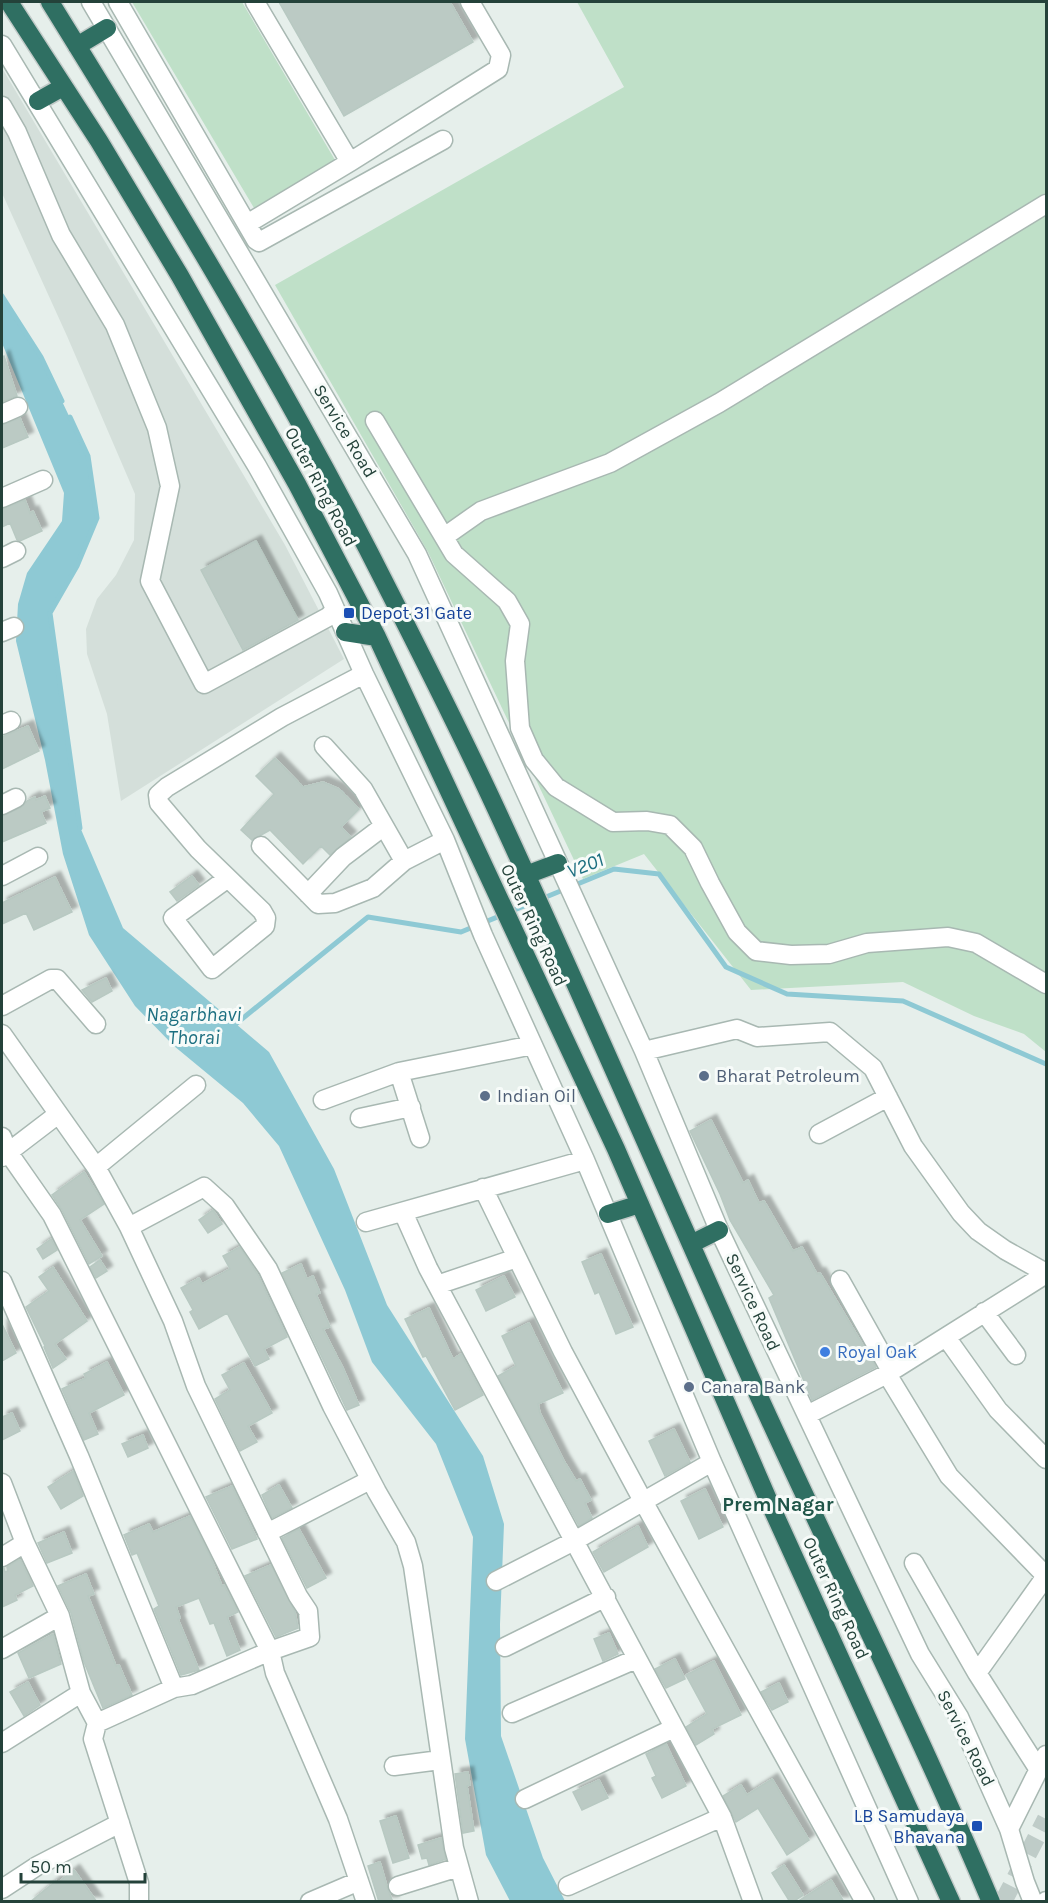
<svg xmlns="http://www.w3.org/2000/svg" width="1048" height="1903" font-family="Karla,sans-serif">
<defs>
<filter id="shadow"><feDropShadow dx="5.5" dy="-5.5" stdDeviation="1.5" flood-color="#0004"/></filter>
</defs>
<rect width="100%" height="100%" fill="#e6efeb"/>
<!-- built -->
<path fill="#d4dfda" d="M2,68L285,545L344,659L121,801L107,714L87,654L86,629L97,599L116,575L134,540L135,494L67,336L2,193Z"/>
<!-- green -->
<path fill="#bfe0c8" d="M132,2H242L335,160L254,208Z
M577,2H1045L1046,1052L1024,1034L974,1016L903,982L751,990L644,854L583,879L428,552L275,285L624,87Z"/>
<!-- water -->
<path fill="#8ec9d4" d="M2,296L41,357L88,456L97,518L75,568L50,613L80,827L123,928L269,1052L334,1169L387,1305L483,1456L504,1524L500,1624L501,1736L543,1858L565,1901H510L486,1855L465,1739L473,1537L436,1444L372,1362L345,1290L279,1146L243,1103L174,1046L135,1006L89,935L63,854L45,760L16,641L18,604L27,573L62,521L64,493L2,343Z"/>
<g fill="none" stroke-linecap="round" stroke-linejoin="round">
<!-- stream -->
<path stroke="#8ec9d4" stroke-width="5" d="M2,296L41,357L62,401
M70,417L88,456L97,518L77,566L50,613L80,828
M232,1027L368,917L461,932L614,869L659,874L726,967L787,994L903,1001L1046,1064"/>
</g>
<!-- building -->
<path fill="#bbcac4" stroke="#b8c9c2" stroke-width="1.5" filter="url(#shadow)" d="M279,2H450L473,42L344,116Z
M4,356L17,396L2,402V357Z
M20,418L28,437L2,448V425Z
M25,500L30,513L33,511L42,531L20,541L17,540L10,523L2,527V509Z
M256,541L298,620L243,650L201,570Z
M28,726L39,751L2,769V737Z
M275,758L303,787L323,782L339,789L359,809L341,827L351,837L330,855L321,846L303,864L270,830L252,840L241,830L274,794L256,776Z
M45,796L50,808L41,812L46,823L2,842V816L21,808L27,801L35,797L36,800Z
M192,876L199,885L177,901L170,892Z
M55,877L72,912L34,930L26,913L2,924V903Z
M106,978L112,991L92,1002L82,990Z
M711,1120L743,1183L748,1180L759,1203L764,1201L793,1251L802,1247L817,1274L820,1273L876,1367L812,1400L769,1298L774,1295L730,1220L720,1194L690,1131Z
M84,1172L104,1204L80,1220L102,1256L89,1264L62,1210L52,1195Z
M213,1210L222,1224L208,1233L199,1220Z
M51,1239L57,1250L43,1259L37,1249Z
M240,1247L258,1275L287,1337L264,1349L269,1359L255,1366L227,1313L199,1329L190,1312L193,1310L181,1288L199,1278L202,1284L230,1269L223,1256Z
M601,1254L633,1327L616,1334L599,1292L595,1294L582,1262Z
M100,1260L107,1271L96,1278L90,1267Z
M301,1264L307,1279L313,1276L320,1293L316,1294L330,1327L323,1329L343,1368L359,1405L347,1410L282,1273Z
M53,1267L87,1321L55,1344L66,1359L53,1368L44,1347L45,1346L26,1307L49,1291L39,1277Z
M504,1276L515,1297L486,1311L476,1290Z
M429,1308L453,1359L461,1354L483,1395L455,1410L426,1356L423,1357L405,1319Z
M529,1323L563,1393L538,1404L540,1413L564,1461L576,1481L580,1479L591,1500L585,1503L592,1518L579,1526L498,1376L516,1366L502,1336Z
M2,1324L16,1353L2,1361Z
M107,1362L124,1395L89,1413L98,1434L84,1440L62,1389L86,1378L84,1374Z
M244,1363L272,1413L248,1426L257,1442L240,1451L215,1399L230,1390L222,1375Z
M12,1413L20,1431L2,1440V1417Z
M674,1429L690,1462L665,1476L649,1441Z
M143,1435L148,1448L128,1457L122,1444Z
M73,1471L83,1496L61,1509L48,1487Z
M279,1485L292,1508L272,1518L262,1495Z
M232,1486L257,1539L232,1549L206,1497Z
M705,1489L723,1527L699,1539L681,1501Z
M190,1516L211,1558L222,1586L224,1585L238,1612L227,1617L240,1650L227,1656L214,1623L210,1624L199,1598L176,1607L180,1618L178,1619L199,1670L181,1675L154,1609L159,1606L137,1553L132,1555L124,1535L149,1524L153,1532Z
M638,1526L648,1547L604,1572L593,1552Z
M299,1529L326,1578L307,1588L282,1538Z
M64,1532L72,1553L47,1563L38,1543Z
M20,1559L33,1586L15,1595L17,1600L2,1607V1568H4L5,1572L8,1571L7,1567Z
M271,1565L295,1612L298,1628L276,1637L245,1576Z
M86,1574L94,1594L88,1596L116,1666L119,1665L132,1695L103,1708L84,1662L71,1613L58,1586Z
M609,1633L618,1654L603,1661L594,1639Z
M53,1634L61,1664L29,1678L18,1653Z
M675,1659L685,1679L666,1688L655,1669Z
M714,1661L741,1715L712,1729L714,1734L696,1745L686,1727L707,1714L686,1675Z
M28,1682L40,1705L24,1716L10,1692Z
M779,1683L788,1702L772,1710L761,1692Z
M666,1744L686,1786L662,1798L652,1778L656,1776L646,1754Z
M468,1772L470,1785L467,1786L474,1831L463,1833L455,1774Z
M772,1779L809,1840L787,1855L758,1808L736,1822L723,1796L741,1785L747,1795Z
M599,1780L608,1798L582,1810L573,1792Z
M396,1816L409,1858L393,1863L380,1821Z
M441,1838L446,1859L429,1865L427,1858L422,1859L418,1845Z
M380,1862L388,1890L393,1902H379L368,1866Z
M784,1865L803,1895L793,1902H790L772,1873Z
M74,1870L97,1902H30L56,1881L57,1883Z
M831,1880L844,1902H797Z"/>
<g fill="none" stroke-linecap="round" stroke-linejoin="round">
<!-- minor-tunnel -->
<path stroke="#bfccc8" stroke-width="18" stroke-dasharray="18 9" stroke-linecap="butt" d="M1003,1902L1046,1819"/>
<defs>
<path id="minor" d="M91,2L417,554L644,1051L719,1230L920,1654L959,1717L1009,1829L1025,1882L1033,1902
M118,2L256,240L259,242L443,140
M255,2L350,162
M2,45L257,466L328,593L364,674L445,840L483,935L585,1160L712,1462L909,1902
M2,106L17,132L61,235L115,325L157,428L170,486L150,581L204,684L328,617L335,610
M247,224L350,162L498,69L501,55L470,2
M2,414L18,407
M375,421L454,554L507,601L520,624L515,661L520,728L534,760L556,787L613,822L647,821L670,825L693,848L710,883L737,932L756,951L791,955L829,954L867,943L948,937L976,943L1046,984
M2,498L43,480
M444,537L481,511L610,463L719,403L1046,204
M2,558L16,551
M2,632L14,627
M2,725L11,721
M324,746L363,789L404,861
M2,805L16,798
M261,846L318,904L335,903L373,888L404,861L445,840
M2,876L38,857
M228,878L173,918L212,969L265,926L266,918L262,911L198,849L159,803L158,795L167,787L282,717L364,674
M308,894L343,857L384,826
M2,1006L51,979H57L96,1024
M2,1034L96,1167L129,1227L173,1321L196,1386L298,1596L308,1611L310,1637L270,1651L192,1685L174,1688L97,1723
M644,1051L737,1029L757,1037L830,1032L873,1068L913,1146L961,1213L978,1231L1005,1250L1046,1273
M399,1072L420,1138
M323,1100L399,1072L533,1045
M360,1118L411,1107
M819,1134L888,1097
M2,1137L8,1152L52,1215L270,1651L275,1673L338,1819L366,1902
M2,1157L57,1115
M96,1167L196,1085
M483,1188L563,1352L643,1501L865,1902
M403,1212L428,1268L722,1817L753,1902
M366,1222L585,1160
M129,1227L204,1187L225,1206L268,1269L332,1406L377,1492L406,1542L413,1566L454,1848L469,1902
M840,1280L891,1371
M2,1281L79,1456L174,1688
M437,1285L517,1258
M984,1312L1016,1355
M946,1337L998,1410L1046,1459
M887,1374L949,1476L1046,1576L977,1673L1039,1770
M807,1415L887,1374L1046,1274
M2,1483L25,1543L60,1616L81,1693L97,1723L93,1739L139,1883V1902
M267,1533L370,1480
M2,1557L25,1543
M914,1563L977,1673
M496,1581L576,1540L712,1462
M505,1647L606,1597
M2,1649L60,1616
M512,1713L636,1659
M2,1743L81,1693
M394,1766L440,1760
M525,1799L674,1728
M1009,1829L1046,1755
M398,1886L459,1867
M568,1886L722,1817
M2,1889L37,1866L120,1823
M310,1902L359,1881
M1046,1902V1901"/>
<path id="highway" d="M9,2L99,141L180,276L297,484L377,637L616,1149L770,1504L951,1902
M50,2C169,194 288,390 390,593C427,666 464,739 498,813C583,997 663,1183 746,1368C826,1546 915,1721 991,1902
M77,46L107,28
M38,101L63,87
M345,632L377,637
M526,875L558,863
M608,1214L640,1204
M691,1244L719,1230"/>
</defs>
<!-- minor casing -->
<use href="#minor" stroke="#a8b8b2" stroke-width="21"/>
<!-- highway casing -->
<use href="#highway" stroke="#c2cac8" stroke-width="21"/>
<!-- minor -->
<use href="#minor" stroke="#fff" stroke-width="18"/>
<!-- highway -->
<use href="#highway" stroke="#2f6f62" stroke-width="18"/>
</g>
<!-- markers -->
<g fill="#1a4fb4" stroke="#f7fbf9" stroke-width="2">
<rect x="343" y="607" width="12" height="12" rx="3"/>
<rect x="971" y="1820" width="12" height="12" rx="3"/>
</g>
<g fill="#5c6f8a" stroke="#f7fbf9" stroke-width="2">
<circle cx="704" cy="1076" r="6"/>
<circle cx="485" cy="1096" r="6"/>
<circle cx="689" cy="1387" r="6"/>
</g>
<circle fill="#3f7fe0" stroke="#f7fbf9" stroke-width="2" cx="825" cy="1352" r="6"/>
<g text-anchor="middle" stroke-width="6" stroke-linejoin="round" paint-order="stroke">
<!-- street labels -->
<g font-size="18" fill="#24423a" stroke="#f7fbf9">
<text transform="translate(345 431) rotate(59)" y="6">Service Road</text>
<text transform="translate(321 487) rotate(62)" y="6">Outer Ring Road</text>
<text transform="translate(534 925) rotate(65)" y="6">Outer Ring Road</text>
<text transform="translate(753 1302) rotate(65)" y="6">Service Road</text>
<text transform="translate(836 1598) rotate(65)" y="6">Outer Ring Road</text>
<text transform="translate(966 1738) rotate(63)" y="6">Service Road</text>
</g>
<!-- transit labels -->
<g font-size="18" fill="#164399" stroke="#f7fbf9" text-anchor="start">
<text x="361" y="619">Depot 31 Gate</text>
<text x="965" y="1822" text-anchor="end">LB Samudaya<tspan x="965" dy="21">Bhavana</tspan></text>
</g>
<!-- service labels -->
<g font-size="18" fill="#4e5e75" stroke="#f7fbf9" text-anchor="start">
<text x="716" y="1082">Bharat Petroleum</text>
<text x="497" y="1102">Indian Oil</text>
<text x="701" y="1393">Canara Bank</text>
</g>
<!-- shop labels -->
<g font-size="18" fill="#366cbe" stroke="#f7fbf9" text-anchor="start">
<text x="837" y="1358">Royal Oak</text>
</g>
<!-- water labels -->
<g font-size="20" font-style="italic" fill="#1c6f80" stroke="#f7fbf9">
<text transform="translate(585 865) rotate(-21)" y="7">V201</text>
<text x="194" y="1021">Nagarbhavi<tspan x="194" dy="23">Thorai</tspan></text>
</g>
<!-- neighbourhood labels -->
<g font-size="20" font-weight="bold" fill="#1f5548" stroke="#f7fbf9">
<text x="778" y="1511">Prem Nagar</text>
</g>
</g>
<!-- border -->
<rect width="1048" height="1903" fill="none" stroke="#24423a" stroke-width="6"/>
<!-- scale -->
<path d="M21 1873v9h124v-9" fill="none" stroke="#24423a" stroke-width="3"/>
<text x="30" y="1873" font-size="18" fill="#24423a" stroke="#f7fbf9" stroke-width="4.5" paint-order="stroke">50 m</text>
</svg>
